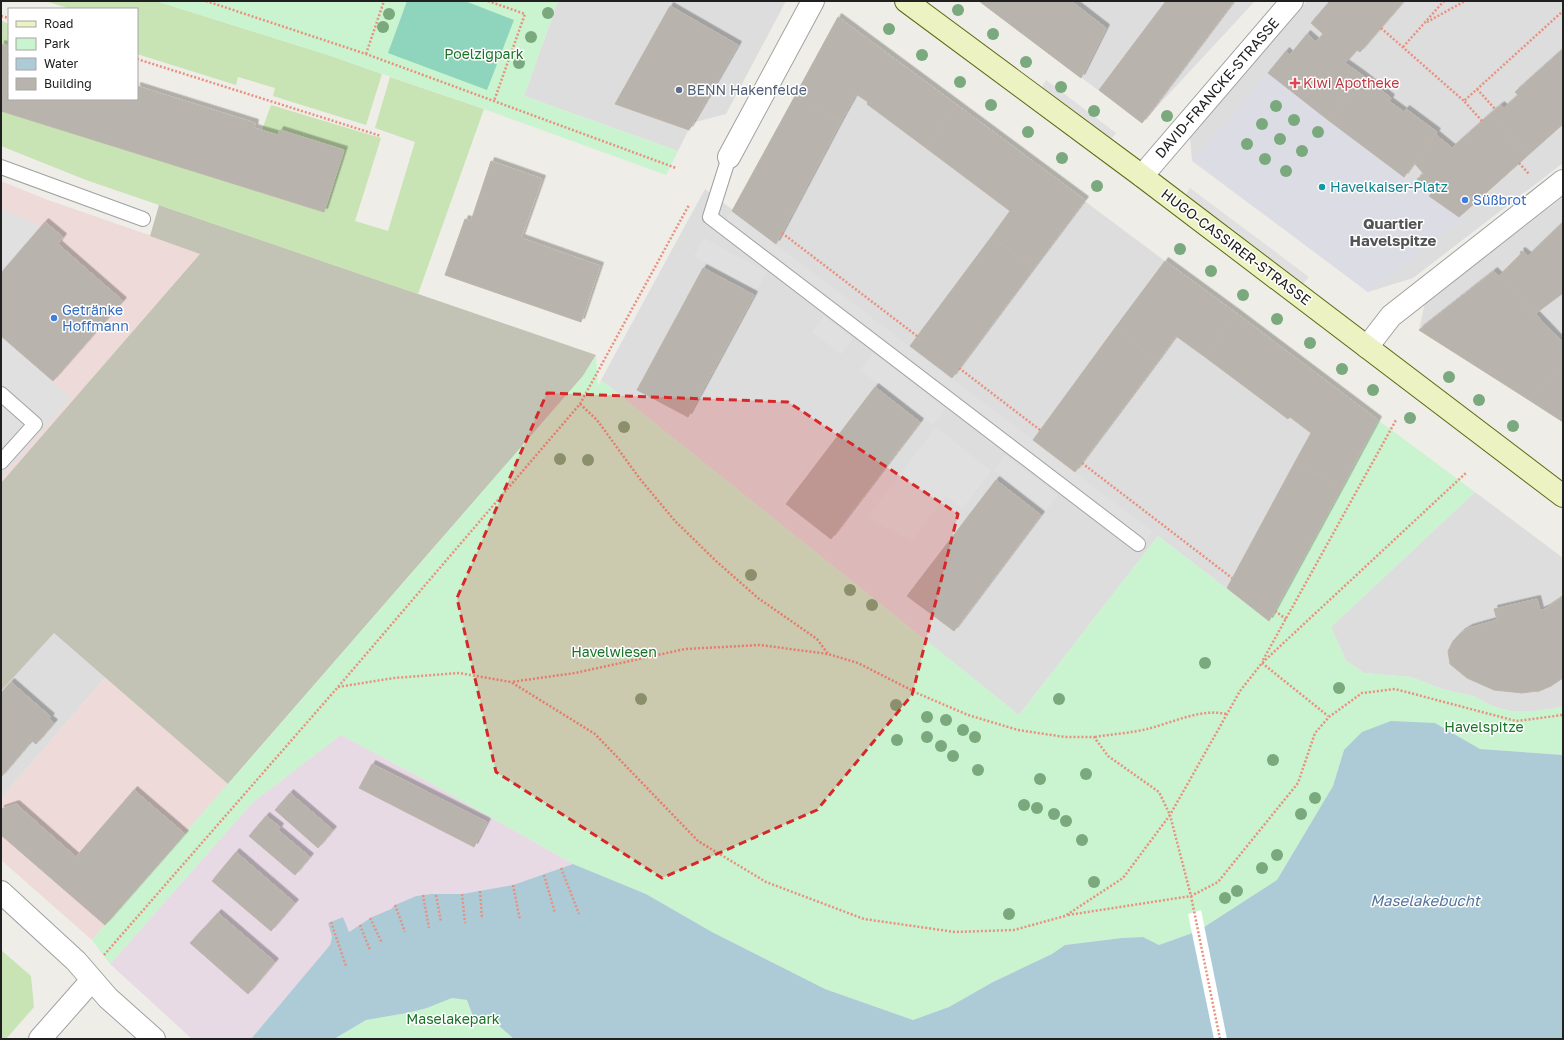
<svg xmlns="http://www.w3.org/2000/svg" width="1564" height="1040" font-family="'Golos Text',sans-serif">
<defs>
<filter id="shadow"><feDropShadow dx="3.5" dy="-3.5" stdDeviation="0" flood-color="#0004"/></filter>
</defs>
<rect width="100%" height="100%" fill="#efede7"/>
<!-- residential -->
<path fill="#dedddd" d="M558,1H786L726,114L692,123L678,151L524,96Z
M979,1H1255L1142,123Z
M1307,1H1563V163L1413,278L1368,292L1192,160L1190,136Z
M838,17L1378,420L1269,621L1158,536L1019,715L601,380L705,189L733,210Z
M1563,197V422L1419,330L1425,302Z
M1475,492L1563,558V707L1535,711H1510L1492,706L1473,696L1442,689L1411,677L1364,673L1346,661L1331,627Z
M54,632L106,677L1,798V691Z"/>
<!-- commercial -->
<path fill="#eedbd9" d="M1,181L48,200L201,253L1,483Z
M106,677L228,784L92,940L1,860V798Z"/>
<!-- industrial -->
<path fill="#e7dae4" d="M341,735L429,782L573,864L513,885L462,894H431L416,896L395,905L391,909L372,917L348,933L343,917L329,923L332,937L330,945L251,1039H192L110,964L253,802Z"/>
<!-- construction -->
<path fill="#c2c3b4" d="M159,205L596,355L583,376L228,784L54,633L1,691V483L200,254L150,236Z"/>
<!-- grass -->
<path fill="#c8e3b4" d="M45,1H156L328,55L382,74L366,125L273,96L275,88L238,77L236,85L137,54V9H71Z
M2,21L9,24V46L1,44Z
M390,77L484,109L418,294L86,180L1,146V111L324,212L344,150L280,130L278,135L262,130L271,105L381,138L355,221L388,231L415,142L375,128Z
M1,950L31,976L34,1007L6,1039H1Z"/>
<!-- park -->
<path fill="#caf3d0" d="M156,1H558L524,96L678,151L666,175L484,109L328,55Z
M596,355L598,386L601,380L1019,715L1158,536L1269,621L1378,420L1475,492L1331,627L1346,661L1364,673L1411,677L1442,689L1473,696L1492,706L1510,711H1535L1563,707V755L1480,749L1435,723L1344,750L1333,786L1277,880L1198,931L1159,945L1143,937L1122,938L1065,945L1052,954L993,982L949,1007L913,1020L825,989L712,932L646,894L573,864L429,782L341,735L253,802L110,964L92,940L583,376Z
M452,998L467,1000L476,1025L491,1019L514,1039H334L366,1020L407,1013L427,1008Z"/>
<!-- pitch -->
<path fill="#8fd5be" d="M407,1H465L514,20L487,90L388,53Z"/>
<!-- parking -->
<path fill="#e0e0e0" d="M1046,80L1116,133L1110,141L1040,90Z
M1190,188L1309,277L1303,284L1185,196Z
M1,208L41,227L1,273Z
M732,211L1153,532L1146,540L726,219Z
M704,238L767,272L757,290L694,256Z
M824,316L853,339L841,354L812,332Z
M1,336L71,398L1,477Z
M873,353L946,409L933,425L860,370Z
M936,427L991,471L962,509L946,496L912,541L867,518Z
M1005,455L1058,495L1046,510L994,470Z"/>
<!-- plaza -->
<path fill="#dcdce5" d="M1268,73L1429,196L1463,219L1368,292L1192,161Z"/>
<!-- water -->
<path fill="#adcbd7" d="M1391,721L1435,723L1480,749L1563,755V1039H514L491,1019L476,1025L467,1000L452,998L427,1008L407,1013L366,1020L334,1039H251L330,945L332,937L328,923L343,917L349,932L372,917L391,909L395,905L416,896L431,894H462L513,885L573,864L646,894L712,932L825,989L913,1020L949,1007L993,982L1052,954L1065,945L1122,938L1143,937L1159,945L1198,931L1277,880L1333,786L1344,750L1362,732Z"/>
<!-- pier -->
<path fill="#fff" d="M1201,910L1227,1039H1214L1188,914Z"/>
<!-- building -->
<path fill="#b8b3ad" stroke="#bfb5ab" filter="url(#shadow)" d="M979,1H1071L1106,28L1081,78Z
M1166,1H1234L1142,123L1099,90Z
M1330,1H1404L1360,52L1357,50L1345,63L1362,75L1328,120L1268,73L1286,51L1290,55L1307,34L1316,42L1323,34L1311,23Z
M670,6L738,45L689,130L615,104Z
M838,17L957,105L926,148L867,104L868,102L856,94L841,121L795,96Z
M1,44L9,46V99H137V86L255,123L254,128L278,135L280,130L344,150L324,212L1,111Z
M1563,49V124L1527,156L1490,114L1501,105L1504,108L1518,95L1515,92Z
M1362,75L1391,98L1389,101L1404,112L1406,109L1437,132L1404,177L1328,120Z
M795,96L841,121L776,244L732,211Z
M957,105L1085,200L1034,268L992,236L1010,211L926,148Z
M1490,114L1527,156L1459,217L1429,196L1431,194L1417,179L1424,174L1414,163L1435,134L1452,148Z
M491,161L542,179L521,238L600,266L581,322L445,275L465,219L471,221Z
M45,222L63,237L58,244L123,301L53,381L1,336V273Z
M1563,222V293L1535,314L1499,276L1521,254L1520,252L1522,251L1528,256Z
M992,236L1034,268L952,378L910,346Z
M1165,261L1236,313L1205,357L1176,336L1158,361L1115,328Z
M703,268L754,295L688,417L637,390Z
M1494,271L1563,343V367L1529,400L1419,330Z
M1236,313L1378,420L1342,487L1295,462L1311,433L1290,417L1288,419L1205,357Z
M1115,328L1158,361L1075,472L1033,440Z
M1563,367V422L1529,400Z
M875,387L920,422L831,539L786,504Z
M1295,462L1342,487L1269,621L1227,588Z
M996,480L1041,515L954,631L907,596Z
M1563,597V678L1551,686L1537,692V691L1522,693L1494,690L1467,678L1450,664L1448,651L1453,641L1461,633L1469,628L1497,620L1494,609L1537,599L1540,611L1547,608Z
M11,682L51,717L49,719L54,723L36,744L31,740L28,744H29L1,777V693Z
M372,764L487,822L474,847L359,788Z
M134,790L185,834L105,925L1,835V809L16,804L76,857Z
M290,793L333,830L318,848L275,810Z
M266,816L280,827L278,830L310,857L295,875L249,836Z
M236,852L295,903L271,931L212,881Z
M218,913L275,962L248,994L190,943Z"/>
<g fill="none" stroke-linecap="round" stroke-linejoin="round">
<defs>
<path id="lane" d="M729,157L710,217L1138,544
M1,167L143,219
M1,394L35,424L1,462"/>
<path id="street" d="M729,157L813,1
M1142,176L1292,1
M1367,347L1391,316L1563,181
M1,892L76,961L108,998L154,1039
M40,1039L92,980"/>
<path id="secondary" d="M906,1L1142,176L1563,496"/>
</defs>
<!-- lane casing -->
<use href="#lane" stroke="#a1a1a1" stroke-width="16"/>
<!-- street casing -->
<use href="#street" stroke="#a1a1a1" stroke-width="24"/>
<!-- secondary casing -->
<use href="#secondary" stroke="#5c6b12" stroke-width="24"/>
<!-- path -->
<path stroke="#e9907e" stroke-width="2.5" stroke-dasharray="2 2" stroke-linecap="butt" d="M206,1L366,54L676,168
M488,1L525,14L494,101
M1,16L9,18
M1427,22L1465,1
M1381,28L1464,101
M1403,47L1444,1
M366,54L384,1
M137,59L381,136
M1477,89L1495,109
M1482,121L1464,101L1563,11
M1519,163L1529,174
M782,233L917,336
M959,368L1040,430
M580,404L597,420L640,479L675,521L716,561L758,598L817,639L828,654
M1082,463L1232,578
M1275,611L1286,619
M1263,660L1396,420
M1262,663L1328,716
M338,687L394,678L459,673L511,682L595,734L698,841L766,882L864,919L955,932L1014,930L1065,916L1123,878L1170,815L1159,792L1108,756L1094,737H1065L1018,730L968,715L919,694L858,663L828,654L760,645L685,649L575,673L511,682
M1095,737C1112,734 1131,733 1147,729C1172,723 1201,708 1226,714
M561,868L579,914
M544,875L555,913
M513,885L520,920
M480,891L482,919
M462,894L465,923
M423,895L429,928
M436,895L441,922
M395,905L405,932
M1068,915L1191,896L1218,882L1298,783L1315,733L1329,717L1362,693L1395,689L1516,721L1563,715
M370,918L382,943
M331,922L346,966
M360,925L370,950
M104,955L338,687L580,404L689,205
M1220,1039L1191,896L1170,815L1240,691L1262,663L1467,472"/>
<!-- lane -->
<use href="#lane" stroke="#fff" stroke-width="14"/>
<!-- street -->
<use href="#street" stroke="#fff" stroke-width="22"/>
<!-- secondary -->
<use href="#secondary" stroke="#edf2c2" stroke-width="22"/>
</g>
<!-- trees -->
<g fill="#79a97d">
<circle cx="958" cy="10" r="6"/>
<circle cx="548" cy="13" r="6"/>
<circle cx="389" cy="14" r="6"/>
<circle cx="383" cy="27" r="6"/>
<circle cx="889" cy="29" r="6"/>
<circle cx="993" cy="34" r="6"/>
<circle cx="531" cy="37" r="6"/>
<circle cx="922" cy="55" r="6"/>
<circle cx="1026" cy="62" r="6"/>
<circle cx="519" cy="63" r="6"/>
<circle cx="960" cy="82" r="6"/>
<circle cx="1061" cy="87" r="6"/>
<circle cx="991" cy="105" r="6"/>
<circle cx="1276" cy="106" r="6"/>
<circle cx="1094" cy="111" r="6"/>
<circle cx="1167" cy="116" r="6"/>
<circle cx="1294" cy="120" r="6"/>
<circle cx="1262" cy="124" r="6"/>
<circle cx="1028" cy="132" r="6"/>
<circle cx="1318" cy="132" r="6"/>
<circle cx="1280" cy="139" r="6"/>
<circle cx="1247" cy="144" r="6"/>
<circle cx="1302" cy="151" r="6"/>
<circle cx="1062" cy="158" r="6"/>
<circle cx="1265" cy="159" r="6"/>
<circle cx="1286" cy="171" r="6"/>
<circle cx="1097" cy="186" r="6"/>
<circle cx="1180" cy="249" r="6"/>
<circle cx="1211" cy="271" r="6"/>
<circle cx="1243" cy="295" r="6"/>
<circle cx="1277" cy="319" r="6"/>
<circle cx="1310" cy="343" r="6"/>
<circle cx="1342" cy="369" r="6"/>
<circle cx="1449" cy="377" r="6"/>
<circle cx="1373" cy="390" r="6"/>
<circle cx="1479" cy="400" r="6"/>
<circle cx="1410" cy="418" r="6"/>
<circle cx="1513" cy="426" r="6"/>
<circle cx="624" cy="427" r="6"/>
<circle cx="560" cy="459" r="6"/>
<circle cx="588" cy="460" r="6"/>
<circle cx="751" cy="575" r="6"/>
<circle cx="850" cy="590" r="6"/>
<circle cx="872" cy="605" r="6"/>
<circle cx="1205" cy="663" r="6"/>
<circle cx="1339" cy="688" r="6"/>
<circle cx="641" cy="699" r="6"/>
<circle cx="1059" cy="699" r="6"/>
<circle cx="896" cy="705" r="6"/>
<circle cx="927" cy="717" r="6"/>
<circle cx="946" cy="720" r="6"/>
<circle cx="963" cy="730" r="6"/>
<circle cx="927" cy="737" r="6"/>
<circle cx="975" cy="737" r="6"/>
<circle cx="897" cy="740" r="6"/>
<circle cx="941" cy="746" r="6"/>
<circle cx="953" cy="756" r="6"/>
<circle cx="1273" cy="760" r="6"/>
<circle cx="978" cy="770" r="6"/>
<circle cx="1086" cy="774" r="6"/>
<circle cx="1040" cy="779" r="6"/>
<circle cx="1315" cy="798" r="6"/>
<circle cx="1024" cy="805" r="6"/>
<circle cx="1037" cy="808" r="6"/>
<circle cx="1054" cy="814" r="6"/>
<circle cx="1301" cy="814" r="6"/>
<circle cx="1066" cy="821" r="6"/>
<circle cx="1082" cy="840" r="6"/>
<circle cx="1277" cy="855" r="6"/>
<circle cx="1262" cy="868" r="6"/>
<circle cx="1094" cy="882" r="6"/>
<circle cx="1237" cy="891" r="6"/>
<circle cx="1225" cy="898" r="6"/>
<circle cx="1009" cy="914" r="6"/>
</g>
<!-- marked area -->
<path fill="#d62828" fill-opacity="0.2" stroke="#d62828" stroke-width="3" stroke-dasharray="8 5" stroke-linejoin="round" d="M547,393L788,402L958,514L912,695L817,810L662,878L496,772L457,598Z"/>
<!-- markers -->
<path fill="#e0444e" stroke="#fff" stroke-width="1.5" d="M1293 77h4v4h4v4h-4v4h-4v-4h-4v-4h4z"/>
<circle fill="#5c6f8a" stroke="#fff" stroke-width="1.5" cx="679" cy="90" r="4"/>
<circle fill="#0f9aa8" stroke="#fff" stroke-width="1.5" cx="1322" cy="187" r="4"/>
<g fill="#3f7fe0" stroke="#fff" stroke-width="1.5">
<circle cx="1465" cy="200" r="4"/>
<circle cx="54" cy="318" r="4"/>
</g>
<g text-anchor="middle" stroke-width="3" stroke-linejoin="round" paint-order="stroke">
<!-- park labels -->
<g font-size="14" fill="#197227" stroke="#fff">
<text x="484" y="59">Poelzigpark</text>
<text x="614" y="657">Havelwiesen</text>
<text x="1484" y="732">Havelspitze</text>
<text x="453" y="1024">Maselakepark</text>
</g>
<!-- health labels -->
<g font-size="14" fill="#be3a42" stroke="#fff" text-anchor="start">
<text x="1303" y="88">Kiwi Apotheke</text>
</g>
<!-- street labels -->
<g font-size="14" fill="#202020" stroke="#fff">
<text transform="translate(1217 88) rotate(-49)" y="5">DAVID-FRANCKE-STRASSE</text>
<text transform="translate(1236 247) rotate(37)" y="5">HUGO-CASSIRER-STRASSE</text>
</g>
<!-- service labels -->
<g font-size="14" fill="#4e5e75" stroke="#fff" text-anchor="start">
<text x="687" y="95">BENN Hakenfelde</text>
</g>
<!-- culture labels -->
<g font-size="14" fill="#0d838f" stroke="#fff" text-anchor="start">
<text x="1330" y="192">Havelkaiser-Platz</text>
</g>
<!-- shop labels -->
<g font-size="14" fill="#366cbe" stroke="#fff" text-anchor="start">
<text x="1473" y="205">Süßbrot</text>
<text x="62" y="315">Getränke<tspan x="62" dy="16">Hoffmann</tspan></text>
</g>
<!-- neighbourhood labels -->
<g font-size="15" font-weight="bold" fill="#535353" stroke="#fff">
<text x="1393" y="229">Quartier<tspan x="1393" dy="17">Havelspitze</tspan></text>
</g>
<!-- water labels -->
<g font-size="15" font-style="italic" fill="#54749e" stroke="#fff">
<text x="1425" y="906">Maselakebucht</text>
</g>
</g>
<!-- border -->
<rect width="1564" height="1040" fill="none" stroke="#202020" stroke-width="4"/>
<!-- legend -->
<rect x="8" y="8" width="130" height="92" fill="#ffffff" stroke="#a6a6a6"/>
<rect x="16" y="21" width="20" height="6" fill="#edf2c2" stroke="#a6a6a6"/>
<text x="44" y="28" font-size="12" fill="#202020">Road</text>
<rect x="16" y="38" width="20" height="12" fill="#caf3d0" stroke="#a6a6a6"/>
<text x="44" y="48" font-size="12" fill="#202020">Park</text>
<rect x="16" y="58" width="20" height="12" fill="#adcbd7" stroke="#a6a6a6"/>
<text x="44" y="68" font-size="12" fill="#202020">Water</text>
<rect x="16" y="78" width="20" height="12" fill="#b8b3ad" stroke="#a6a6a6"/>
<text x="44" y="88" font-size="12" fill="#202020">Building</text>
</svg>
